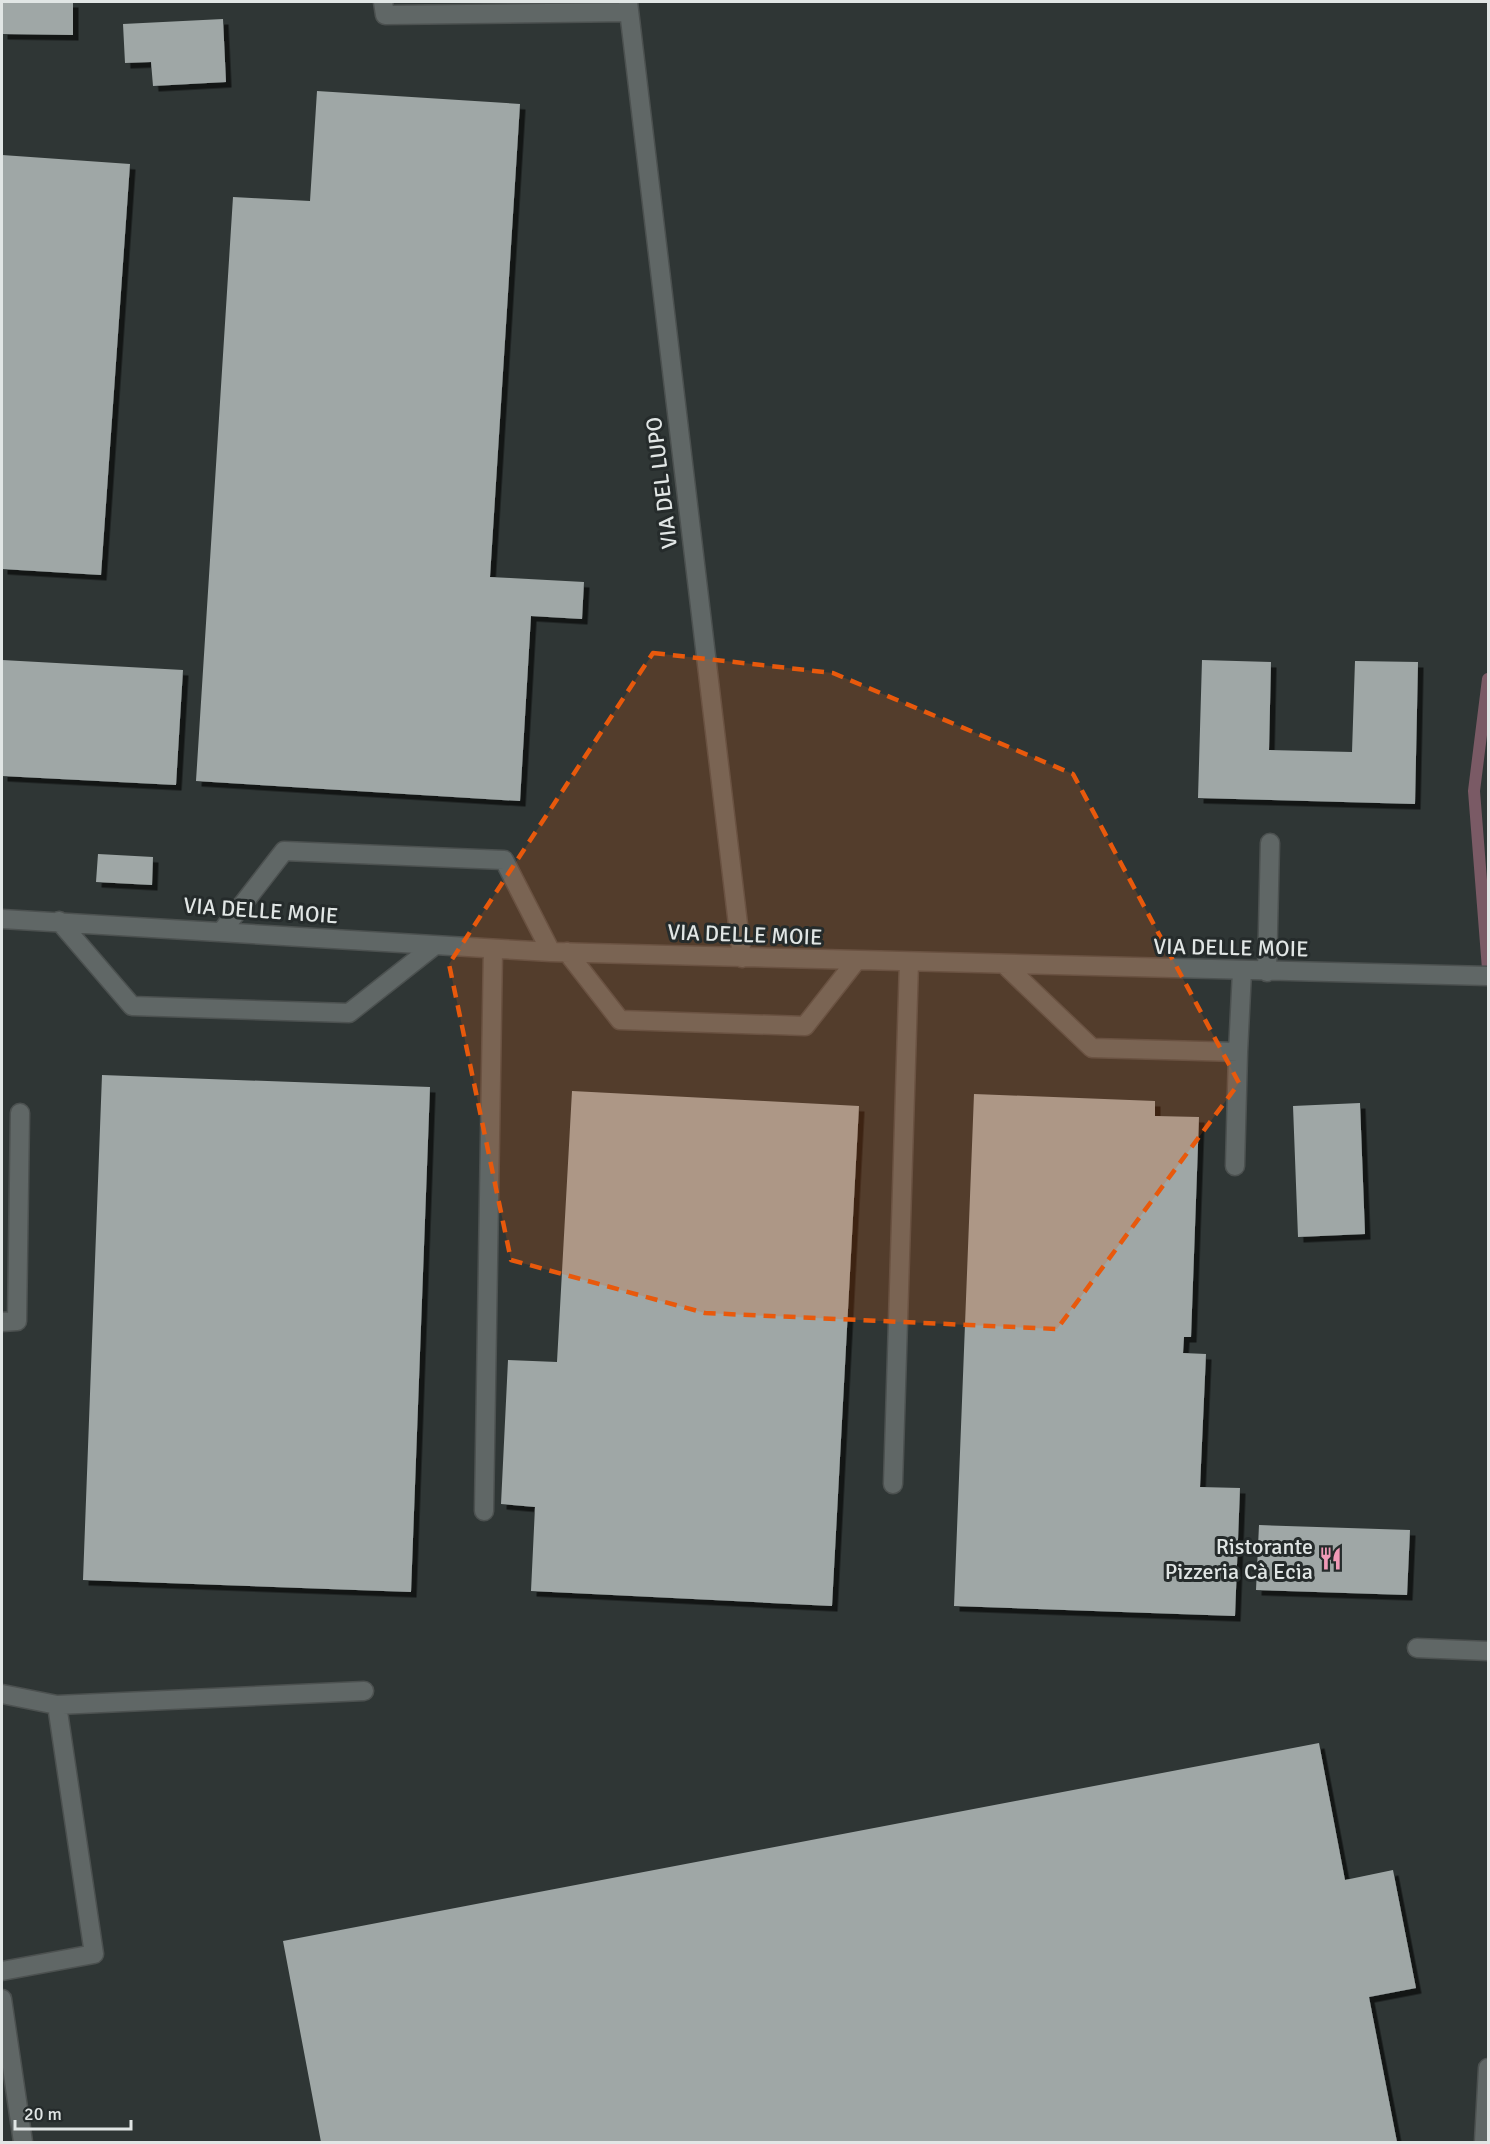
<svg xmlns="http://www.w3.org/2000/svg" width="1490" height="2144" font-family="Signika,sans-serif">
<defs>
<filter id="shadow"><feDropShadow dx="5.5" dy="5.5" stdDeviation="0" flood-color="#0009"/></filter>
</defs>
<rect width="100%" height="100%" fill="#2f3635"/>
<g fill="none" stroke-linecap="round" stroke-linejoin="round">
<!-- stream -->
<path stroke="#7a5a65" stroke-width="12" d="M1488,679L1474,791L1488,969"/>
</g>
<!-- building -->
<path fill="#9fa7a6" filter="url(#shadow)" d="M2,2H73V35L2,34Z
M223,19L226,82L153,86L151,62L125,63L123,24Z
M317,91L520,104L490,577L584,582L582,619L531,616L520,801L196,781L233,197L310,201Z
M2,155L130,164L101,575L2,569Z
M2,660L183,670L176,785L2,776Z
M1202,660L1271,662L1269,750L1352,752L1355,661L1418,662L1415,804L1198,798Z
M98,854L153,857L152,885L96,882Z
M102,1075L430,1087L411,1592L83,1580Z
M572,1091L859,1106L832,1606L531,1591L535,1507L501,1504L508,1360L557,1362Z
M974,1094L1155,1101V1116L1199,1117L1191,1337H1184L1183,1353L1206,1354L1200,1487L1240,1488L1235,1616L954,1606Z
M1360,1103L1365,1234L1298,1237L1293,1106Z
M1259,1525L1410,1530L1407,1595L1256,1590Z
M1319,1743L1345,1880L1393,1870L1416,1988L1369,1997L1397,2142H321L283,1941Z"/>
<g fill="none" stroke-linecap="round" stroke-linejoin="round">
<defs>
<path id="minor" d="M383,2L385,15L629,12
M628,2L742,958
M2,919L551,952L1488,976
M59,921L132,1006L349,1013L434,946
M222,931L284,851L504,860L551,952
M567,952L620,1020L805,1026L856,961
M1005,965L1092,1048L1238,1052L1242,971
M1267,972L1270,843
M1235,1166L1238,1052
M2,1322L17,1321L20,1113
M893,1484L909,962
M484,1511L493,949
M1417,1648L1488,1651
M2,1694L57,1705L94,1954L2,1971
M57,1705L364,1691
M2,1999L23,2142
M1484,2142L1488,2068"/>
</defs>
<!-- minor casing -->
<use href="#minor" stroke="#4c5150" stroke-width="21"/>
<!-- minor -->
<use href="#minor" stroke="#606766" stroke-width="18"/>
</g>
<!-- marked area -->
<path fill="#e8590c" fill-opacity="0.2" stroke="#e8590c" stroke-width="4.5" stroke-dasharray="12 8" stroke-linejoin="round" d="M653,653L833,673L1073,774L1239,1083L1057,1329L705,1313L511,1260L449,964Z"/>
<!-- icons -->
<defs>
<symbol id="restaurant-bare" viewBox="-9 -9 18 18"><path d="M-5-6h1v4h1v-4h1v4h1v-4h1v5L-1.5 .5V6h-2V.5L-5-1ZM5-6V6H3V1.5H1.5Q1.5-4 5-6Z" fill="#f09ab7" stroke="#252b2b" stroke-width="2.5" paint-order="stroke"/></symbol>
</defs>
<g fill-rule="evenodd">
<use href="#restaurant-bare" x="1314" y="1542" width="33" height="33"/>
</g>
<g text-anchor="middle" stroke-width="6" stroke-linejoin="round" paint-order="stroke">
<!-- street labels -->
<g font-size="22" fill="#e1e6e5" stroke="#252b2b">
<text transform="translate(661 483) rotate(-97)" y="8">VIA DEL LUPO</text>
<text transform="translate(261 910) rotate(4)" y="8">VIA DELLE MOIE</text>
<text transform="translate(745 934) rotate(2)" y="8">VIA DELLE MOIE</text>
<text transform="translate(1231 947) rotate(1)" y="8">VIA DELLE MOIE</text>
</g>
<!-- poi labels -->
<g font-size="22" fill="#e1e6e5" stroke="#252b2b" text-anchor="end">
<text x="1313" y="1554">Ristorante<tspan x="1313" dy="25">Pizzeria Cà Ecia</tspan></text>
</g>
</g>
<!-- border -->
<rect width="1490" height="2144" fill="none" stroke="#e1e6e5" stroke-width="6"/>
<!-- scale -->
<path d="M15 2120v9h116v-9" fill="none" stroke="#e1e6e5" stroke-width="3"/>
<text x="24" y="2120" font-size="18" fill="#e1e6e5" stroke="#252b2b" stroke-width="4.5" paint-order="stroke">20 m</text>
</svg>
